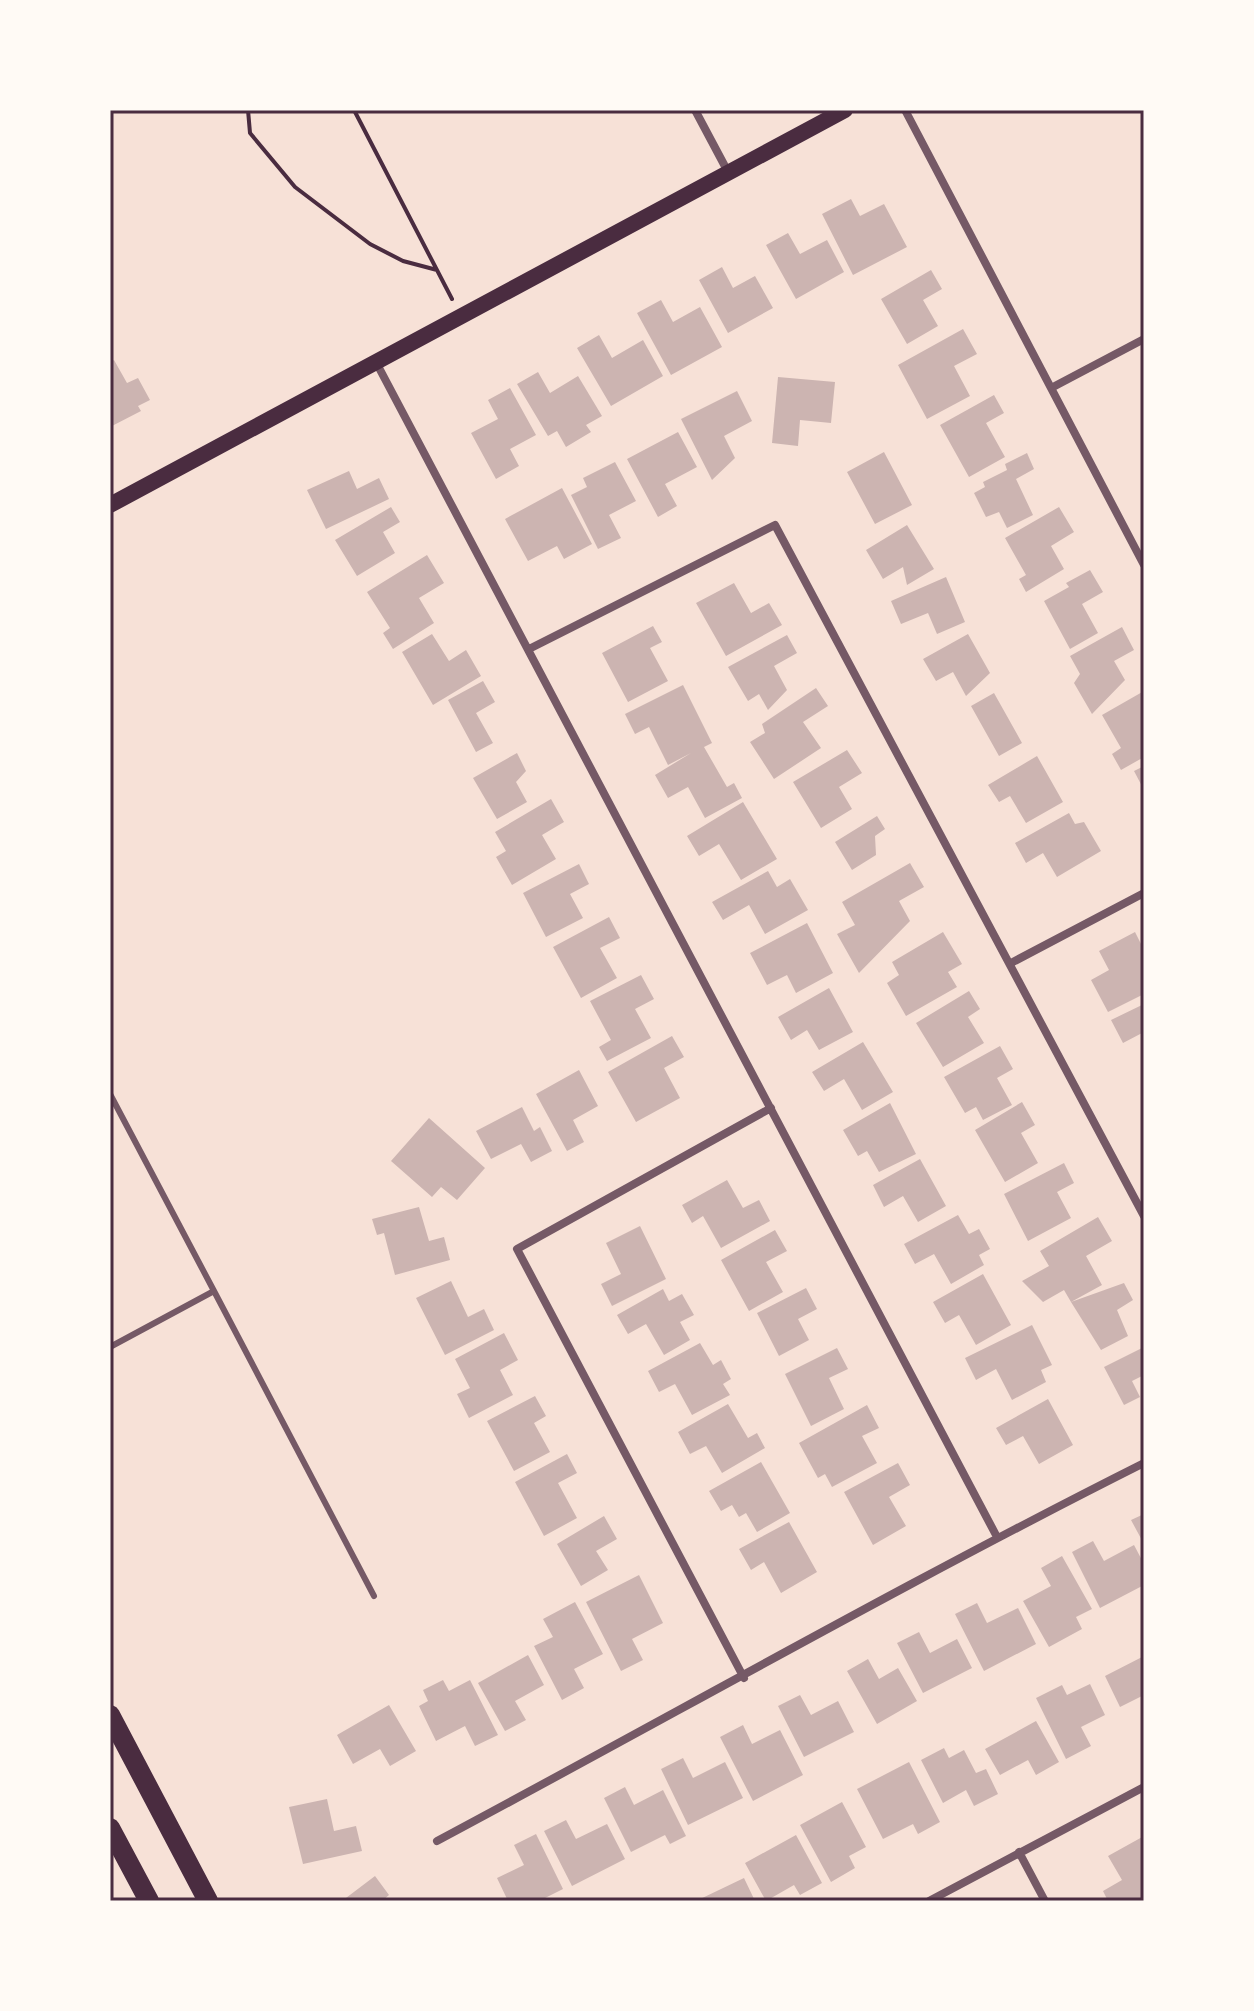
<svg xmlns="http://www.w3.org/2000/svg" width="1254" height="2011" font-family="'Archivo Narrow',sans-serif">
<rect width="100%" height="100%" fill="#f7e1d7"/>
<!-- building -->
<path fill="#ccb4b1" d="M851,199L860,216L884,204L907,247L853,275L822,214Z
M788,233L800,254L827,240L844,272L796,299L766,245Z
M722,267L733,288L755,276L773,308L728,333L699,280Z
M931,270L942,289L923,300L938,326L907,344L881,299Z
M661,300L673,322L700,307L722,347L671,375L637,313Z
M963,329L977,354L954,366L970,396L927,419L898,365Z
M599,335L612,358L643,340L663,376L611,406L577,348Z
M114,360L127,383L138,378L150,400L138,406L141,411L110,427V362Z
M538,372L550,393L578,376L602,416L586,425L591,432L566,447L557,431L548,436L517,384Z
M778,377L835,382L831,423L800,420L798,446L772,443Z
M510,388L536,435L510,449L519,466L496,479L471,433L498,419L488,400Z
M737,391L752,421L724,436L735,458L712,480L681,419Z
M994,395L1004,413L986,423L1005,457L969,477L940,425Z
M678,432L697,467L665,484L677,506L658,517L627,459Z
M884,452L912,505L875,524L847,472Z
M1027,453L1034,469L1016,479L1033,515L1007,528L999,512L986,517L974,493L985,487L983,482L1007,470L1005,464Z
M615,462L636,501L609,515L621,538L598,549L571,495L587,487L583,478Z
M349,471L357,489L379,478L389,499L326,529L307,490Z
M562,488L592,544L564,559L557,546L528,561L505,519Z
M391,507L400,522L383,532L395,553L357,576L335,540Z
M1059,507L1074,532L1051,546L1064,569L1026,592L1019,579L1026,575L1005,538Z
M907,525L934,569L907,585L903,567L883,579L866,550Z
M427,555L444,583L419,598L434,623L393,649L383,633L390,628L367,592Z
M1090,570L1103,592L1082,604L1098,633L1070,649L1044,601L1069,587L1066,583Z
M946,577L965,622L937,634L928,613L901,624L891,601Z
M734,583L751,613L769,603L782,625L726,656L696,603Z
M653,626L662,642L650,648L668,681L628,702L602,653Z
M1122,627L1134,650L1114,661L1125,680L1092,714L1074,683L1080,674L1070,656Z
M432,634L449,661L466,650L481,676L433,705L402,652Z
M968,634L990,673L966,696L953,672L936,681L923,659Z
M787,635L797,653L774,666L787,690L768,710L759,694L748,701L728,667Z
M483,681L495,702L476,713L493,743L476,752L448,700Z
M683,685L712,743L704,747L727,787L734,783L742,798L705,818L688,787L668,798L655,775L691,753L668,765L649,727L635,734L625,714Z
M816,688L828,706L803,722L821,748L774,779L750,742L765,733L762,724Z
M1144,691V757L1121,770L1112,754L1121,748L1102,715Z
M994,693L1022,743L999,756L971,706Z
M847,750L862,773L839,787L852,809L821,828L793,782Z
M517,753L526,771L516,782L527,802L497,819L473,778Z
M1037,756L1063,802L1026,823L1010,796L999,802L988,785Z
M1144,766V790L1134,771Z
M551,799L564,822L542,835L556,859L512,885L496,857L506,851L495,832Z
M743,802L777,859L741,880L719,844L699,856L687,836Z
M1069,813L1075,824L1084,822L1101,851L1057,877L1043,853L1026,863L1015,843Z
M877,816L885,829L875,836L876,855L852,870L835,842Z
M910,863L924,887L899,901L910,921L859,973L837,934L855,925L842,902Z
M579,864L589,884L570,894L583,918L546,937L523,893Z
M768,871L777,887L790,879L808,910L765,934L749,905L723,920L712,902Z
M609,917L620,938L600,948L617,978L581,998L553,947Z
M807,923L833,973L796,993L787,975L767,985L750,953Z
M943,932L962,964L948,972L957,987L906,1016L887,983L899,975L892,962Z
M1135,932L1144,950V994L1108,1012L1091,980L1109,970L1099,951Z
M641,975L654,999L635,1009L651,1038L607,1061L599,1047L611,1040L590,1001Z
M829,988L853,1032L819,1050L807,1030L791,1040L778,1017Z
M969,991L980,1009L968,1017L984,1043L943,1067L916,1023Z
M1144,1004V1032L1123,1043L1111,1020Z
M672,1036L684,1057L664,1068L680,1098L636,1122L608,1072Z
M863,1042L893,1092L862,1110L844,1079L824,1091L812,1072Z
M1000,1046L1013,1069L997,1078L1012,1105L983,1120L976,1107L965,1113L944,1077Z
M579,1070L598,1106L573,1120L584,1142L567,1151L536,1094Z
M1022,1102L1035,1125L1021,1133L1038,1163L1005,1182L975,1130Z
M890,1103L916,1154L879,1172L867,1151L858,1156L843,1130Z
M522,1107L534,1131L540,1127L552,1151L531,1162L521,1144L491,1159L476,1131Z
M429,1118L485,1168L457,1200L441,1187L432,1197L391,1161Z
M920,1159L946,1206L918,1222L903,1196L884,1207L873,1185Z
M1064,1163L1074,1183L1057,1192L1071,1218L1028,1241L1004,1194Z
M727,1180L743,1208L759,1200L770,1221L721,1248L703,1216L692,1223L682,1205Z
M419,1207L429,1241L444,1237L450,1260L395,1275L384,1233L377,1235L372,1219Z
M958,1215L969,1234L979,1229L990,1249L979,1255L984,1265L951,1284L934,1254L915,1264L904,1244Z
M1098,1217L1112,1241L1086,1256L1102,1285L1071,1302L1124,1283L1133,1300L1117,1310L1128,1336L1101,1350L1071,1302L1064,1290L1043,1302L1022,1281L1049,1266L1040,1251Z
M640,1226L666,1279L612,1306L601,1284L621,1274L606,1243Z
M775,1230L787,1251L766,1262L783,1292L749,1311L721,1260Z
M983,1274L1011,1325L976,1345L959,1315L945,1323L933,1302Z
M451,1281L468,1317L484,1309L494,1330L445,1355L416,1298Z
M806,1288L817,1309L798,1319L809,1340L779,1356L757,1313Z
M663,1289L669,1301L682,1294L694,1315L680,1322L690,1340L664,1355L646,1324L628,1334L617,1315Z
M1032,1325L1052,1365L1041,1370L1046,1382L1012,1400L996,1369L976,1380L965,1358Z
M504,1333L518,1360L500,1370L513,1395L469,1418L457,1394L470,1388L455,1359Z
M700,1343L713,1365L721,1360L731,1379L723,1384L730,1395L692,1415L675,1384L659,1392L648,1371Z
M1144,1347V1375L1132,1381L1140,1397L1124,1405L1104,1367Z
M837,1348L848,1369L829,1378L844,1409L811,1426L785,1374Z
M535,1396L546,1416L534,1423L550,1452L514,1471L487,1421Z
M1048,1399L1073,1445L1039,1464L1023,1436L1006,1445L996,1428Z
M728,1404L748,1438L757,1433L765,1448L722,1473L706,1446L690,1454L678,1432Z
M867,1405L879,1428L862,1436L877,1463L832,1487L825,1474L818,1478L799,1443Z
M567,1454L577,1473L558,1483L577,1518L544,1536L515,1482Z
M761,1462L790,1513L757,1532L746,1513L739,1517L732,1505L721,1511L709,1491Z
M898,1463L910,1485L889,1497L906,1526L873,1545L844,1492Z
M1144,1514V1544L1131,1520Z
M604,1516L617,1539L596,1551L608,1570L581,1586L557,1544Z
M789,1522L817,1572L781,1593L764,1562L751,1570L739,1549Z
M1093,1541L1104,1561L1134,1545L1144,1564V1585L1100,1608L1072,1552Z
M1062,1556L1092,1609L1076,1617L1082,1629L1049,1647L1023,1601L1051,1586L1041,1568Z
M639,1575L663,1623L632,1639L643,1660L621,1671L586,1602Z
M575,1602L603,1654L574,1669L584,1688L562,1700L534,1646L553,1637L543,1619Z
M977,1603L987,1623L1018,1608L1036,1644L984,1671L955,1614Z
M919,1632L930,1653L957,1639L972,1668L923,1693L897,1643Z
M528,1655L544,1685L515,1701L526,1720L505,1731L478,1683Z
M1144,1656V1695L1120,1707L1105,1676Z
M868,1659L879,1679L898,1668L917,1701L877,1724L847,1671Z
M443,1680L449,1691L470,1680L498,1735L475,1746L465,1726L436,1741L419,1706L428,1701L423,1690Z
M1090,1684L1105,1715L1081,1727L1091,1746L1066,1759L1036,1698L1062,1685L1067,1695Z
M800,1695L811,1715L838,1701L854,1732L804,1757L778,1706Z
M389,1705L416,1751L390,1766L380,1749L353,1764L337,1735Z
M1036,1721L1059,1762L1036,1775L1028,1760L1000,1775L985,1749Z
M743,1725L752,1744L780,1730L803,1775L753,1801L720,1737Z
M944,1748L949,1758L964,1750L976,1773L986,1769L998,1794L974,1806L966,1790L943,1803L921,1760Z
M683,1758L693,1778L725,1762L743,1798L688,1825L661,1769Z
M909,1762L940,1822L918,1834L913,1824L883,1839L857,1789Z
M625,1787L634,1805L663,1790L686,1836L670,1844L665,1835L631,1852L604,1798Z
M327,1799L334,1831L356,1826L362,1851L303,1864L289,1807Z
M842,1802L866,1847L849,1856L855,1868L831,1882L800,1825Z
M566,1820L576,1839L607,1824L625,1859L572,1886L544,1831Z
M536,1834L563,1889L539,1901H508L497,1878L524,1865L514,1845Z
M796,1835L822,1883L800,1895L794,1885L766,1901L745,1863Z
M1144,1836V1898L1108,1901L1103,1891L1122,1880L1108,1856Z
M375,1876L389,1895L382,1901H342Z
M744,1878L755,1901H696Z"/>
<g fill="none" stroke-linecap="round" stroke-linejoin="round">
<!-- path -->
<path stroke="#4a2c40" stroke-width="4" d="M248,110L250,133L295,187L370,244L403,261L437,270
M354,110L452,299"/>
<!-- service -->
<path stroke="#755966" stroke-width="6" d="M110,1094L214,1291
M110,1347L214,1291L374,1596"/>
<!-- minor -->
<path stroke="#755966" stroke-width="8" d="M695,110L728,172
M905,110L1144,565
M377,364L997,1537
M1053,387L1144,339
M529,649L775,525L1144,1216
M1011,963L1144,893
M744,1678L517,1249L771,1108
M437,1841C673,1715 905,1583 1144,1463
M1019,1852L1045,1901
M929,1901L1144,1787"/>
<!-- secondary -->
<path stroke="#4a2c40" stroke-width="16" d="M110,505L845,110"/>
<!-- primary -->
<path stroke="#4a2c40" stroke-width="20" d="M110,1715L208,1901
M110,1828L149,1901"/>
</g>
<!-- border -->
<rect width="1254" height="2011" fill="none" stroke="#fffaf5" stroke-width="224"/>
<rect x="112" y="112" width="1030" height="1787" fill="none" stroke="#4a2c40" stroke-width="3"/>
</svg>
